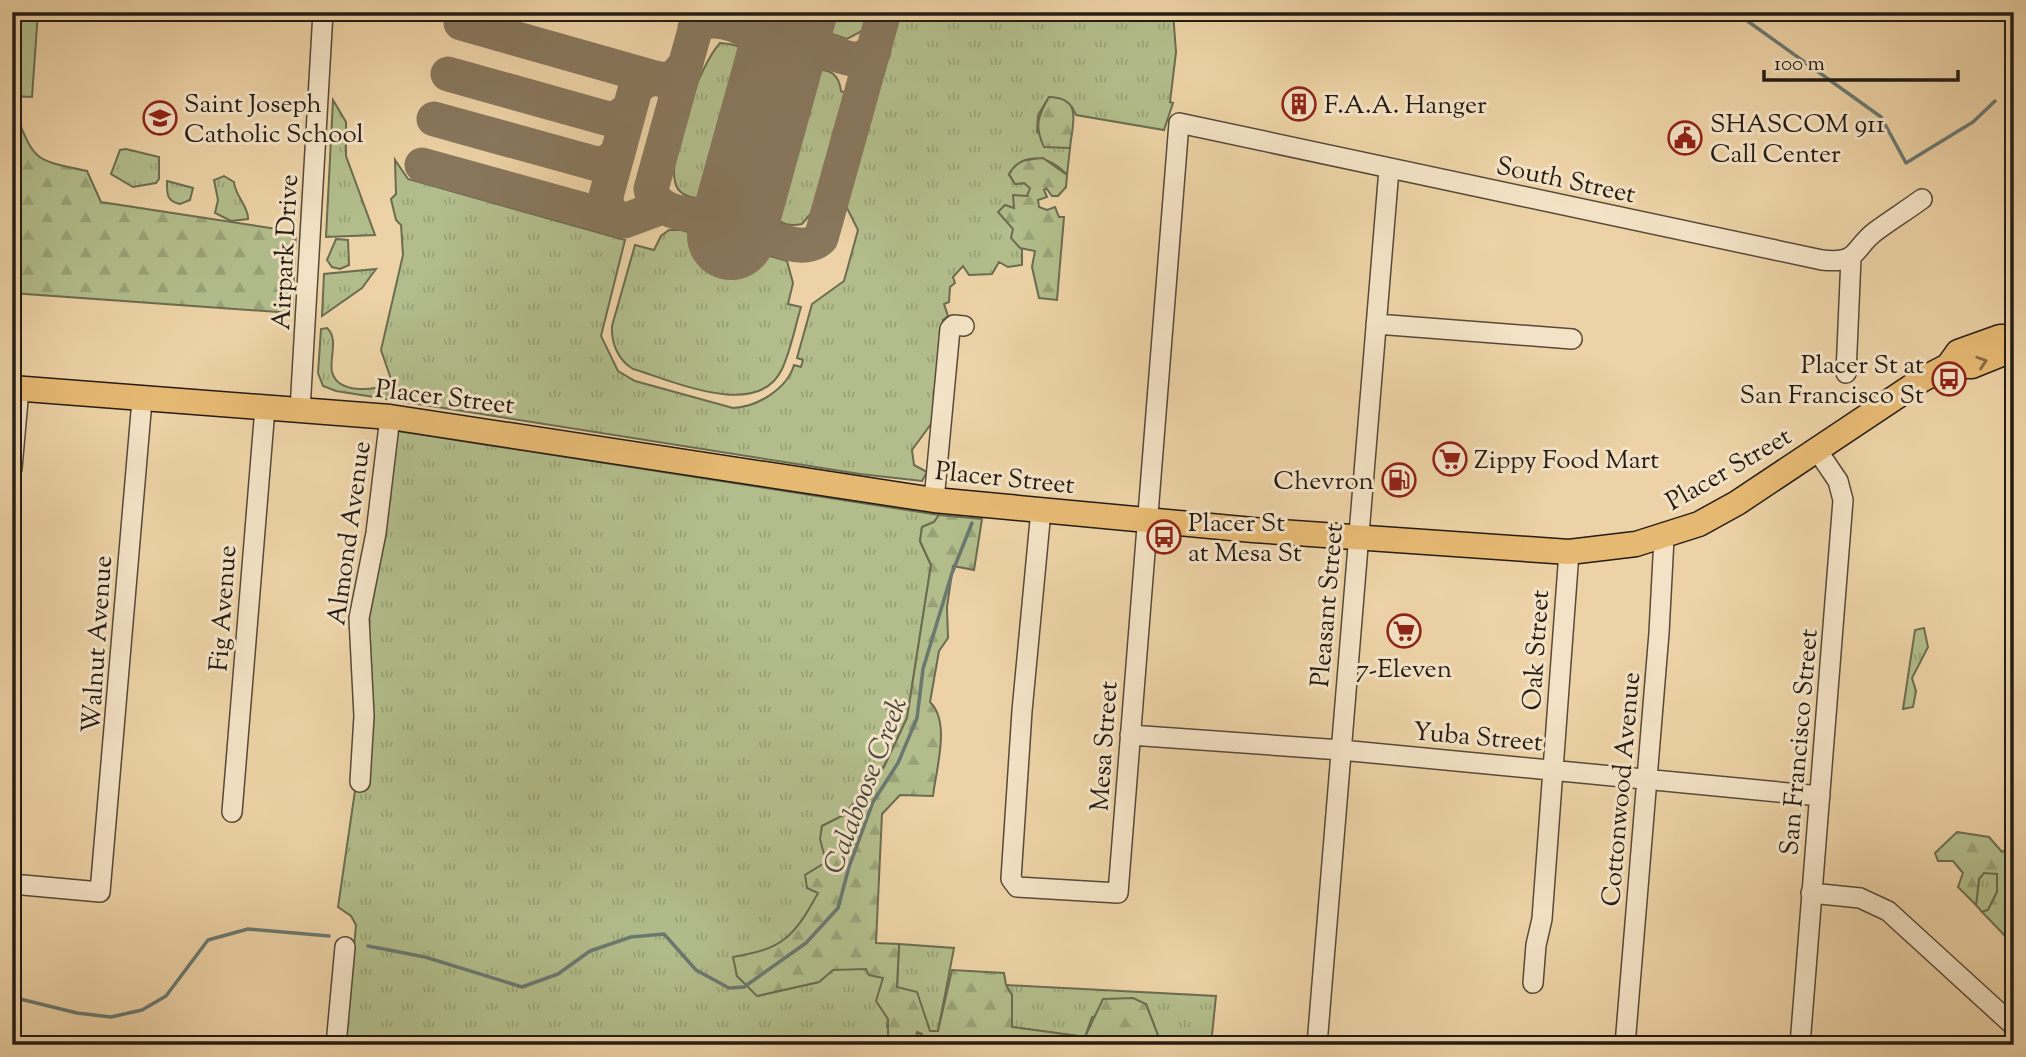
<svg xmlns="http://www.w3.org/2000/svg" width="2026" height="1057" font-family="'Sorts Mill Goudy',serif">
<defs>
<pattern id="grass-tufts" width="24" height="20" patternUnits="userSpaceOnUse" patternTransform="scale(1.75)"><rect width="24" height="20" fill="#b2bd8b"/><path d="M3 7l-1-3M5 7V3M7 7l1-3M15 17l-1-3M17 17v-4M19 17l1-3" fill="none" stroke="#99a277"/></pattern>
<pattern id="forest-firs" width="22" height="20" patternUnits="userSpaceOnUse" patternTransform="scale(1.75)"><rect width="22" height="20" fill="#b2bd8b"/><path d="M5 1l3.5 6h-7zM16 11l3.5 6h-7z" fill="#99a277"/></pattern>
</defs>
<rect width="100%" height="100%" fill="#ecd2a6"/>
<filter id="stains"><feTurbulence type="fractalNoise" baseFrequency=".00286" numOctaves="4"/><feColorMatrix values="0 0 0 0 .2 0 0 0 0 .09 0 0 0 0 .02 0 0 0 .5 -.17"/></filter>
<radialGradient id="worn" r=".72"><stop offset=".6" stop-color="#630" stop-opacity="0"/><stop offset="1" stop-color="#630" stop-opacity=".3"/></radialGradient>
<!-- grass -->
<path fill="url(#grass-tufts)" stroke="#6c6c50" stroke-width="2" d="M823,12H875L862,31L847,39L826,32L822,23Z
M894,12H1117L1136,18L1138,12H1173L1176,52L1170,102L1173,103L1164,130L1076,115L1072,107L1049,97L1038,115L1037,132L1058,145L1070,148L1067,175C1050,156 1023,150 1009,175L1015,184L1024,183L1031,188L1027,196L1014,208L1013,229L1022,249V265L1008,267L999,262L992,274L969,275L963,266L953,277L955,283L950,287L949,302L944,304L948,316L943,320L934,420L912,450L914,465L927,472L922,481L860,474L336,391L323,386L318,373L321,329L327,328C339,339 329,358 332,372C338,395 378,391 392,382L381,350L403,255L401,225L396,220L391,199L396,194L395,160L408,179L625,240L601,336L618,371L635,381L733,408C757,407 787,389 794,365L801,367L803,360L797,358L812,304L844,281L858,230L842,198Z
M720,43C734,44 748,46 748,64L713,187L701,198C689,198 678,195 675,182C668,152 699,66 720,43Z
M813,70C831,68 839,75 841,91L847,94L844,103L849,105L820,210H814L802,224C783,228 774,220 770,202L805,81Z
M333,100L346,122V156L375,235L326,237Z
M126,149L159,157V179L156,183L133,187L111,174L120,150Z
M224,176L234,182C235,196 249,207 248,219L231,221L215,213L218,200L214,180Z
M167,181L193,188L190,200L180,204C166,201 167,193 167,181Z
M669,230H681L787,261L793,283L788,304L801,307C795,327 791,350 782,369C758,421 671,380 633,369C618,360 611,343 612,326L635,245L654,250L661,236Z
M336,239L348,240L349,265L340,269L332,267L327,260Z
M376,269L362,288L322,316L324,274Z
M398,431L939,515L934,522L922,527L920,541L931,565L907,718L884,766L844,815L822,826C820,839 827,851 826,864C823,892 802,933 776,946C764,953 748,955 734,957L737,976L758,996L818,982L833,970L853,967L866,969L883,977L880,1004L888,1019L887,1027L922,1034V1045H345L356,925L351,916L338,907L356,784L363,639Z
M1924,628L1928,647L1912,678L1916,691L1913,707L1903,709L1915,630Z
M1991,872L1997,874V892L1988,910L1982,912L1976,905L1979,879L1983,873Z
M899,944L954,948L938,1031H930L897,987Z
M1006,985L1216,996L1211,1045H1145L1159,1038L1146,1004L1092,1017L1085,1037L1012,1027V995Z"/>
<!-- forest -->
<path fill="url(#forest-firs)" stroke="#6c6c50" stroke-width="2" d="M1049,97C1084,98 1072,124 1070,148L1044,147C1034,126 1038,116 1049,97Z
M12,106C36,160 28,159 87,171L101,202L296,232L292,313L12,293Z
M1043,158L1067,175L1066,187L1058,196H1052L1046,188L1044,190L1047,197L1038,200L1039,207L1047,210L1055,207L1059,217H1064L1057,300L1039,298L1032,267L1035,251L1020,248L1011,238L1013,229L998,212L1005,205L1014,208L1013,195L1027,196L1030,188L1024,183L1015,184L1009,174C1018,159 1026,160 1043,158Z
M939,515L982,519L974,570L953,566L947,607L948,638L939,651L930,702C951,722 936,769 933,796L900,795L882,814L876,943L899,944L897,987L917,992L930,1031H938L952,970L1004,973L1006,985L1012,995V1027L1085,1037L1103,999L1133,998L1146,1004L1159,1038L1153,1042L922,1045V1034L917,1032L916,1039L894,1044L888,1038V1019L876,1001L883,978L869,975L866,969L833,970L819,982L757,996L737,976L733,957C783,949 794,937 818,893L807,888L805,875L826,862L820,839L822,826L844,815L884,767L907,718L931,565L920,541L922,527L934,522Z
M1957,832L1989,837L2002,852L2014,846V937L2010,941L1982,912L1988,910L1997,892V874L1984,873L1979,879L1976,905L1958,887L1963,873L1953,861H1938L1935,853Z"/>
<!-- pitch -->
<path fill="#b2bd8b" stroke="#6c6c50" stroke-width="2" d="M12,12H38L32,97L12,96Z"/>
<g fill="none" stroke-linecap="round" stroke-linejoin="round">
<!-- stream -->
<path stroke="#6b7870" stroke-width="3.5" d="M1735,12L1881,117L1906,163L1973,122L1995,101
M368,946L425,957L522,987L558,974L590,951L631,937L664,934L696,970L729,988L744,987L806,943L838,908L849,867L873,802L898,763L917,718L923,669L952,573L972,523
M12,997L77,1013L111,1017L142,1010L166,996L208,940L248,929L329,936"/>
<!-- taxiway -->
<path stroke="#88775d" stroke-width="35" d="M700,12L651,189C654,213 694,218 713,213
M798,12L805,35L827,52
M461,23L662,80L675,77L685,65
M695,28C713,10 757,30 767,50C775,65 772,79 767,94
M448,74L609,119L619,117L630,108
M656,78L644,81L635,90L605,200L611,214L624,221L662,207
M434,119L597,164L608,162L618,153
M422,165L617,219
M747,186C757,149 768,58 812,52C828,49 843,59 859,60L874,51
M756,226C770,240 806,254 821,238L884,12"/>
<!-- runway -->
<path stroke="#88775d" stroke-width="88" d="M731,236L793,12"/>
<defs>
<path id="minor" d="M1376,324L1572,339
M1846,373L1851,258
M300,410L323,12
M12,468L19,389
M934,500L950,329L954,325L964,326
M1041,510L1022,711L1011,879L1017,887L1118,893L1179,123L1822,260C1860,264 1852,249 1876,231C1891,220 1907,210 1922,199
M1130,735L1341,750L1820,796
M360,782L364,716L359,618L376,533L390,417
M232,812L265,408
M12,884L100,892L142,400
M1811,893L1860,898L1888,911L2014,1026
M1533,983L1536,945L1542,919L1569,552
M336,1045L345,947
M1317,1045L1389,169
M1625,1045L1659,633L1664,538
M1800,1045L1843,500L1838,481L1817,450"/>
<path id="major" d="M1948,366L1958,352L2000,337H2014
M12,388L390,417L934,500L1253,530L1569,552L1636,544L1699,524L1737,503L1923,379L1948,366H1972L2014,349"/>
</defs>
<!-- minor casing -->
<use href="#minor" stroke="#574a38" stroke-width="22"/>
<!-- major casing -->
<use href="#major" stroke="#251c14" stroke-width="27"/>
<!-- minor -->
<use href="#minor" stroke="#f3e2c5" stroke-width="19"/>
<!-- major -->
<use href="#major" stroke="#e6b973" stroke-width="24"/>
</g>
<!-- one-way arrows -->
<defs><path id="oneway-chevron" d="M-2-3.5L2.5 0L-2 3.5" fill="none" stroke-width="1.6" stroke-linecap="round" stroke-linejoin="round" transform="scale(1.75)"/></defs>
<use stroke="#866a44" href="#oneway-chevron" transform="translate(1982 362) rotate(-18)"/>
<!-- icons -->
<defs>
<symbol id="building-ring" viewBox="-11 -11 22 22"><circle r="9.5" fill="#f3e2c5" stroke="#8f2418" stroke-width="1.5"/><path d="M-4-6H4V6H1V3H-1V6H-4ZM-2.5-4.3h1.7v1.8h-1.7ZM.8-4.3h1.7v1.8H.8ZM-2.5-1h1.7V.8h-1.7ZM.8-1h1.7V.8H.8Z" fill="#8f2418"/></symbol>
<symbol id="school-ring" viewBox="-11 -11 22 22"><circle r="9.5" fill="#f3e2c5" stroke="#8f2418" stroke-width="1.5"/><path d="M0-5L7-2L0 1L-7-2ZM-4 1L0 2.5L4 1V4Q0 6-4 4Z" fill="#8f2418"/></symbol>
<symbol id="civic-ring" viewBox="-11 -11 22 22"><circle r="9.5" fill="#f3e2c5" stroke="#8f2418" stroke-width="1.5"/><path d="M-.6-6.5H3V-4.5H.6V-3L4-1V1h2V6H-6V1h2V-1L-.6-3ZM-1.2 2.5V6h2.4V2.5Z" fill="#8f2418"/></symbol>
<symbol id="bus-ring" viewBox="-11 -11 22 22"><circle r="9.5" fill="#f3e2c5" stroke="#8f2418" stroke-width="1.5"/><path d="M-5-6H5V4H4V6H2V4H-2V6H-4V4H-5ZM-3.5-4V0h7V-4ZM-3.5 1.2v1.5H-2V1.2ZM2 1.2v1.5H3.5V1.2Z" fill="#8f2418"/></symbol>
<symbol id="supermarket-ring" viewBox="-11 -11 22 22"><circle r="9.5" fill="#f3e2c5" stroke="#8f2418" stroke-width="1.5"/><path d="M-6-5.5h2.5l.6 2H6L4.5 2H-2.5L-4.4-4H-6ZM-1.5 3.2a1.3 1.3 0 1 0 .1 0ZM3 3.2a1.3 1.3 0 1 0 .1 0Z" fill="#8f2418"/></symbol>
<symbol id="fuel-ring" viewBox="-11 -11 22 22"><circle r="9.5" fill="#f3e2c5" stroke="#8f2418" stroke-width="1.5"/><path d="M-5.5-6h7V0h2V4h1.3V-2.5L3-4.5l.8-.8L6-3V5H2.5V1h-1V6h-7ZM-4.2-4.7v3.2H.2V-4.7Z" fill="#8f2418"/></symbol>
</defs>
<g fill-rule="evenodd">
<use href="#building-ring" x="1280" y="85" width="38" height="38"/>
<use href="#school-ring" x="141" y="99" width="38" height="38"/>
<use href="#civic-ring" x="1666" y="119" width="38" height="38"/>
<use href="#bus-ring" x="1930" y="360" width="38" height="38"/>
<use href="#supermarket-ring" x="1431" y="440" width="38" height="38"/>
<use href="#fuel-ring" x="1380" y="461" width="38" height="38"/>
<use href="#bus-ring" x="1145" y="518" width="38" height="38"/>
<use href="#supermarket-ring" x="1385" y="612" width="38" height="38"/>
</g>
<g text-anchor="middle" stroke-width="6" stroke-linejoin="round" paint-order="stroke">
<!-- poi labels -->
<g font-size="26" fill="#251c14" stroke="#f3e2c5" text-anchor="start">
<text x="184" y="112">Saint Joseph<tspan x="184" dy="30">Catholic School</tspan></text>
<text x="1324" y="113">F.A.A. Hanger</text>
<text x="1710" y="132">SHASCOM 911<tspan x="1710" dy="30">Call Center</tspan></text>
<text x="1924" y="373" text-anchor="end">Placer St at<tspan x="1924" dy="30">San Francisco St</tspan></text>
<text x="1474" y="468">Zippy Food Mart</text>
<text x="1374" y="489" text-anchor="end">Chevron</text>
<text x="1188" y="531">Placer St<tspan x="1188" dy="30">at Mesa St</tspan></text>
<text x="1404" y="677" text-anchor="middle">7-Eleven</text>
</g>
<!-- street labels -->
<g font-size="26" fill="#251c14" stroke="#f3e2c5">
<text transform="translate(1566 179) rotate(12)" y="9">South Street</text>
<text transform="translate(284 252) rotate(-87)" y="9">Airpark Drive</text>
<text transform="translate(445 396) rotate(7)" y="9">Placer Street</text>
<text transform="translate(1728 468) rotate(-30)" y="9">Placer Street</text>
<text transform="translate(1005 477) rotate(6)" y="9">Placer Street</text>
<text transform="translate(348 533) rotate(-82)" y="9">Almond Avenue</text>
<text transform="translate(1326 605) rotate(-85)" y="9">Pleasant Street</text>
<text transform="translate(222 608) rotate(-86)" y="9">Fig Avenue</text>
<text transform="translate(96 644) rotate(-86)" y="9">Walnut Avenue</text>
<text transform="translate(1535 650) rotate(-86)" y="9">Oak Street</text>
<text transform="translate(1478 736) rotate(5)" y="9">Yuba Street</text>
<text transform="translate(1798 742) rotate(-85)" y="9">San Francisco Street</text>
<text transform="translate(1103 746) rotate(-86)" y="9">Mesa Street</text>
<text transform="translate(1620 789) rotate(-85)" y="9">Cottonwood Avenue</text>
</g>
<!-- water labels -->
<g font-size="28" font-style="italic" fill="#484a42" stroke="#f3e2c5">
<text transform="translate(864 785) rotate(-69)" y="10">Calaboose Creek</text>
</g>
</g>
<!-- margin -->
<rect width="2026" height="1057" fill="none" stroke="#ecd2a6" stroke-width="42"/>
<rect x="14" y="14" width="1998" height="1029" fill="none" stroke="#251c14" stroke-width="3.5"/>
<rect x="21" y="21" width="1984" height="1015" fill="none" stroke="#251c14" stroke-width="2"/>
<!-- scale -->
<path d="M1764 70v10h194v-10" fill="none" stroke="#251c14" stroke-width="3.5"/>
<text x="1774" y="70" font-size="21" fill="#251c14" stroke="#f3e2c5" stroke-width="5" paint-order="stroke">100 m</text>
<rect width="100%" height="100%" filter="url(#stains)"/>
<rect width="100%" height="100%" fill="url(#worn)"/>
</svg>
